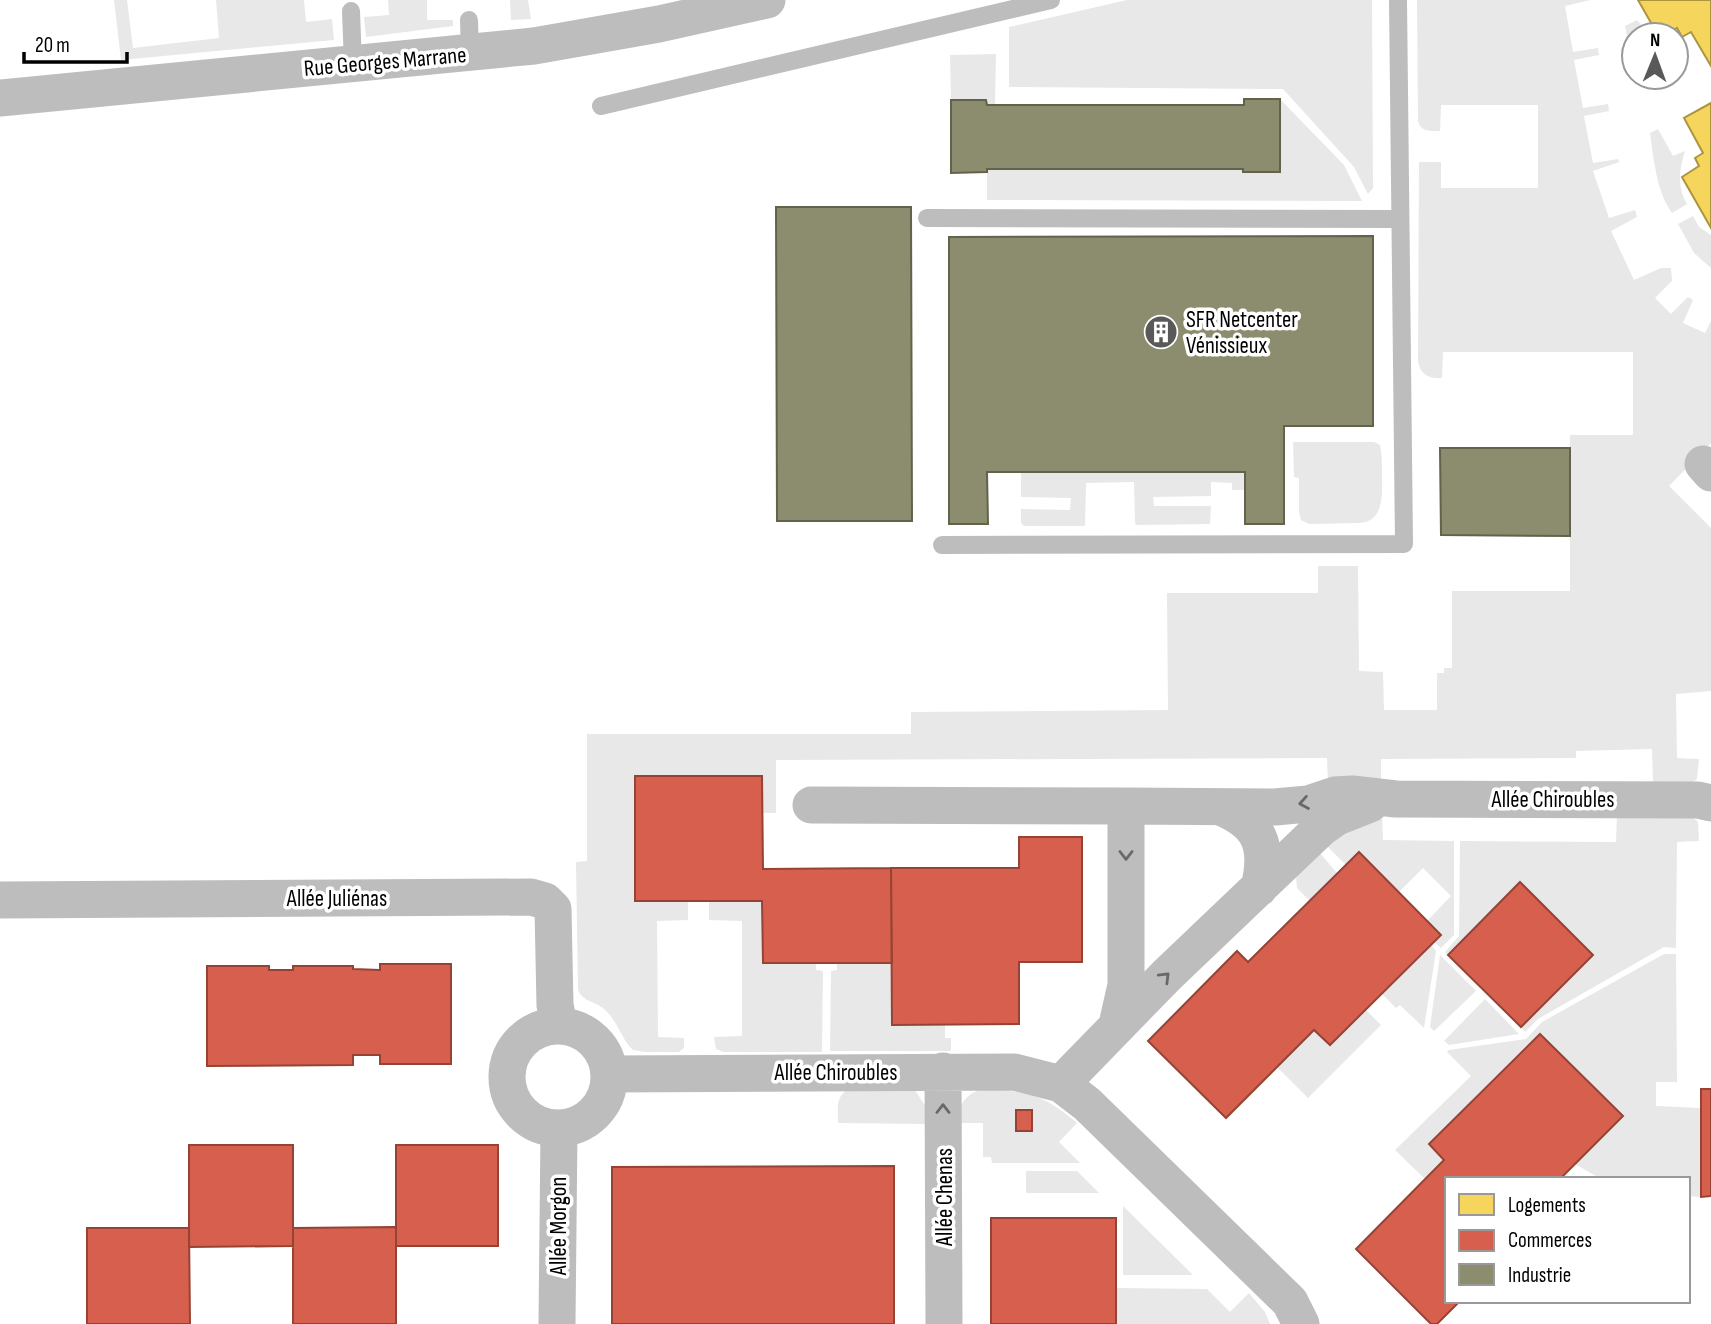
<svg xmlns="http://www.w3.org/2000/svg" width="1711" height="1324" font-family="'Sofia Sans Condensed',sans-serif">
<rect width="100%" height="100%" fill="#fff"/>
<!-- green -->
<path fill="#e8e8e8" d="M114,0H127L133,48L219,38L216,0H304L306,22L332,19L334,40L121,60Z
M388,0H427V20H453V26L366,37L364,17L389,15Z
M510,0H528L531,19L511,20Z
M1127,0H1372L1373,188L1368,194L1354,167L1283,89L1009,87V27Z
M1417,0H1590L1565,6L1573,52L1598,48L1599,55L1574,60L1583,108L1608,104L1609,111L1584,116L1593,163L1618,159L1619,162L1593,171L1609,218L1635,210L1637,217L1611,231L1634,280L1661,268H1671L1672,281L1655,298L1671,314L1688,297L1693,300L1683,323L1705,333L1711,321V443L1669,486L1711,528V691L1676,694L1677,758L1699,759L1697,779L1691,783H1653L1652,749L1576,751V758L1381,759V784H1328L1327,758L776,760V813H762V776H635V901H688V920L657,921L658,1037L684,1038V1048L679,1052H645L633,1050C621,1039 618,1021 604,1009C595,1001 583,1002 578,990L576,862L587,861V734H911V712L1168,710L1167,593H1318V566H1358L1359,671L1383,672L1384,710H1437V673H1444V668H1452V591H1570V435H1633V352H1443L1442,378C1429,379 1420,375 1418,361L1419,162H1441V188H1538V105H1441L1440,131C1431,131 1420,132 1418,121Z
M1637,20L1650,35H1634V70L1625,26Z
M996,54L995,105H987L986,100H951L950,55Z
M1280,99L1344,165L1362,201L987,200V169H1243L1244,172H1280Z
M1658,129L1673,156L1685,151C1679,170 1677,187 1687,204L1672,213C1656,190 1654,160 1650,133Z
M1693,216L1699,227L1711,235V268L1694,253L1678,224Z
M1293,442H1374L1380,445C1382,454 1382,464 1382,473C1382,493 1385,522 1359,523L1309,524L1301,520L1299,512V478L1294,477Z
M1021,472H1245V490H1232V483L1211,482V496L1153,497L1154,506H1211L1210,524L1137,525L1135,523L1134,482L1086,483L1085,526H1024L1021,523V509L1070,510L1071,498L1021,497Z
M1382,815L1383,840L1454,841V935L1441,948L1434,942L1441,934L1427,921L1451,896L1423,868L1399,892L1346,865L1326,845L1346,826Z
M1617,815H1690L1698,822L1699,841L1677,842L1676,948L1664,947L1538,1019L1525,1032L1521,1027L1593,954L1520,883L1448,955L1445,952L1459,936L1460,841L1616,842Z
M1319,852L1337,873L1310,901L1297,888L1296,877Z
M709,901H762L763,962H816V970L823,971L822,1052H723L716,1049L714,1037L742,1036V921L709,920Z
M1431,945L1436,951L1424,1028L1400,1005L1396,1008L1382,994Z
M1664,954H1676L1677,1082H1656V1106L1701,1108V1197L1688,1196V1179H1601L1575,1164L1623,1116L1430,1144L1444,1160L1425,1179L1395,1150L1471,1076L1447,1052L1449,1050L1526,1039L1542,1022Z
M1440,955L1476,991L1434,1031L1430,1027Z
M837,963H892V1025H945V1038H951V1051H830L831,971L837,970Z
M1485,999L1519,1034L1449,1045L1444,1041Z
M1366,1010L1381,1025L1308,1098L1277,1067L1314,1030L1330,1045Z
M849,1089L915,1090L927,1109L928,1124L838,1123C838,1109 835,1096 849,1089Z
M982,1089C1027,1091 1043,1094 1077,1123L1059,1142L1080,1163H992L991,1157H983V1123H956C959,1105 964,1095 982,1089Z
M1026,1171H1077L1099,1193H1026Z
M1123,1206L1186,1268L1193,1275H1123Z
M1116,1288L1207,1289L1230,1312L1249,1293L1265,1312L1270,1324H1116Z"/>
<!-- homes -->
<path fill="#f6d55c" stroke="#ac9540" stroke-width="2" d="M1638,0H1711V66L1691,32L1682,37L1677,28L1665,35H1658Z
M1711,103V228L1682,177L1699,166L1695,158L1703,153L1684,118Z"/>
<!-- shops -->
<path fill="#d6604d" stroke="#964336" stroke-width="2" d="M635,776H762L763,869L891,868L892,963H763L762,901H635Z
M1019,837H1082V962H1019V1024L892,1025L891,868H1019Z
M1359,852L1441,935L1330,1045L1314,1030L1226,1118L1148,1041L1237,951L1248,962Z
M1520,882L1593,955L1521,1027L1448,955Z
M380,964H451V1064H380V1055H353V1065L207,1066V966H269V970H293V966H353V969L380,970Z
M1540,1034L1623,1116L1560,1179H1447V1301H1460L1437,1324H1431L1356,1249L1444,1160L1429,1144Z
M1701,1089H1711V1196L1701,1197Z
M1016,1110H1032V1131H1016Z
M189,1145H293V1246L189,1247Z
M396,1145H498V1246H396Z
M894,1166V1324H612V1167Z
M991,1218H1116V1324H991Z
M396,1227V1324H293V1228Z
M87,1228H189L190,1324H87Z"/>
<!-- industry -->
<path fill="#8c8c6e" stroke="#62624d" stroke-width="2" d="M1244,99H1280V172H1243V169H987V172L951,173V100H986L987,105H1244Z
M776,207H911L912,521H777Z
M1373,236V426H1284V524H1245V472H987L988,524H949V237Z
M1440,448H1570V536L1441,535Z"/>
<g fill="none" stroke-linecap="round" stroke-linejoin="round">
<!-- lane -->
<path stroke="#bdbdbd" stroke-width="18" d="M351,11L353,64
M469,20L470,53
M601,106L1051,0
M927,218L1400,219
M942,545L1404,544L1398,0"/>
<!-- street -->
<path stroke="#bdbdbd" stroke-width="37" d="M0,98L534,46L659,24L767,0
M1703,464L1711,473
M811,805L1126,806
M1220,807C1261,823 1269,847 1259,888
M0,900L531,897L545,901L553,909L555,1005L559,1025
M1117,1025L1126,985V806L1275,807L1308,804L1335,795L1352,794L1396,799L1698,800L1711,803
M507 1077a51 51 0 1 1 102 0a51 51 0 1 1-102 0Z
M943,1071L944,1324
M610,1074L1014,1072L1061,1084L1087,1104L1290,1302L1301,1324
M1061,1084L1167,975L1320,829L1337,817L1370,804
M557,1324L559,1129"/>
</g>
<!-- one-way arrows -->
<defs><path id="oneway-chevron" d="M-2-3.5L2.5 0L-2 3.5" fill="none" stroke-width="1.6" stroke-linecap="round" stroke-linejoin="round" transform="scale(1.75)"/></defs>
<g stroke="#686868">
<use href="#oneway-chevron" transform="translate(1304 803) rotate(170)"/>
<use href="#oneway-chevron" transform="translate(1126 855) rotate(90)"/>
<use href="#oneway-chevron" transform="translate(1165 977) rotate(-45)"/>
<use href="#oneway-chevron" transform="translate(943 1109) rotate(-90)"/>
</g>
<!-- icons -->
<defs>
<symbol id="building-disc" viewBox="-11 -11 22 22"><circle r="9.5" fill="#595959" stroke="#fff"/><path d="M-4-6H4V6H1V3H-1V6H-4ZM-2.5-4.3h1.7v1.8h-1.7ZM.8-4.3h1.7v1.8H.8ZM-2.5-1h1.7V.8h-1.7ZM.8-1h1.7V.8H.8Z" fill="#fff"/></symbol>
</defs>
<g fill-rule="evenodd">
<use href="#building-disc" x="1142" y="313" width="38" height="38"/>
</g>
<g text-anchor="middle" stroke-width="7" stroke-linejoin="round" paint-order="stroke">
<!-- street labels -->
<g font-size="23" fill="#000" stroke="#fff">
<text transform="translate(385 61) rotate(-5)" y="8">Rue Georges Marrane</text>
<text x="1553" y="807">Allée Chiroubles</text>
<text x="337" y="906">Allée Juliénas</text>
<text x="836" y="1080">Allée Chiroubles</text>
<text transform="translate(944 1197) rotate(-90)" y="8">Allée Chenas</text>
<text transform="translate(558 1226) rotate(-90)" y="8">Allée Morgon</text>
</g>
<!-- poi labels -->
<g font-size="23" fill="#000" stroke="#fff" text-anchor="start">
<text x="1186" y="327">SFR Netcenter<tspan x="1186" dy="26">Vénissieux</tspan></text>
</g>
</g>
<!-- legend -->
<rect x="1445" y="1177" width="245" height="126" fill="#ffffff" stroke="#999999" stroke-width="2"/>
<rect x="1459" y="1194" width="35" height="21" fill="#f6d55c" stroke="#999999" stroke-width="2"/>
<text x="1508" y="1212" font-size="21" fill="#000000">Logements</text>
<rect x="1459" y="1230" width="35" height="21" fill="#d6604d" stroke="#999999" stroke-width="2"/>
<text x="1508" y="1247" font-size="21" fill="#000000">Commerces</text>
<rect x="1459" y="1264" width="35" height="21" fill="#8c8c6e" stroke="#999999" stroke-width="2"/>
<text x="1508" y="1282" font-size="21" fill="#000000">Industrie</text>
<!-- north arrow -->
<g transform="translate(1655 56) rotate(1)"><circle r="33" fill="#ffffff" stroke="#999999" stroke-width="2"/>
<path d="M0-5L12 26L0 18L-12 26Z" fill="#595959"/>
<text y="-10" font-size="19" font-weight="bold" text-anchor="middle" fill="#000000">N</text>
</g>
<!-- scale -->
<path d="M24 52v10h103v-10" fill="none" stroke="#000000" stroke-width="3.5"/>
<text x="35" y="52" font-size="21" fill="#000000" stroke="#ffffff" stroke-width="5" paint-order="stroke">20 m</text>
</svg>
